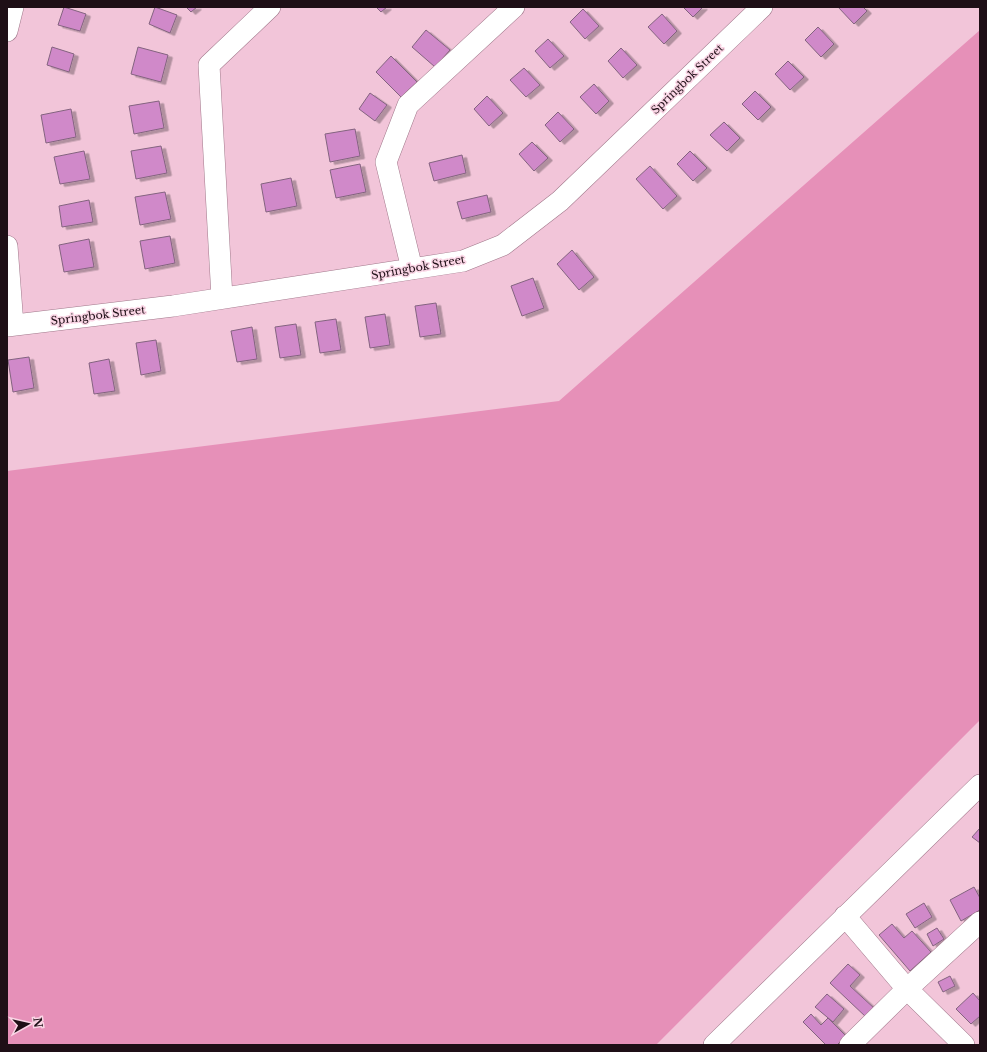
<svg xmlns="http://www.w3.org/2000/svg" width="987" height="1052" font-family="'Libre Baskerville',serif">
<defs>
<filter id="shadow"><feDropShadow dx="4.5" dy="2.5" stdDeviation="0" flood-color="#0004"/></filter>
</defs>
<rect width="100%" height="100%" fill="#f2c5d9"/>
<!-- green -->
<path fill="#e690b8" d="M980,30V720L656,1045H7V471L559,401Z"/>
<!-- building -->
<path fill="#d089c9" stroke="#83637f" filter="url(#shadow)" d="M64,7L86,14L80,31L58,25Z
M155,7L177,15L170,33L149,24Z
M186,7H197L191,12Z
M376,7H387L381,12Z
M683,7H703L693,17Z
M838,7H863L867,11L854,24Z
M583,9L599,26L585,39L570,22Z
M662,14L677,31L664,44L648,27Z
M818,27L834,44L821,57L805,40Z
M426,30L450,50L435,67L412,47Z
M548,39L564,56L550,68L535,51Z
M52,47L74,54L69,72L47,65Z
M138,47L168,55L161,82L131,74Z
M621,48L637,65L623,78L608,61Z
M391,56L417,82L401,97L376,72Z
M788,61L804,77L790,90L775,74Z
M524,68L540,85L526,97L510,80Z
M594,84L609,101L596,114L580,97Z
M755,91L771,107L758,120L742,104Z
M370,93L387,105L375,121L359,109Z
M487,96L503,113L489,126L474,109Z
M159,101L164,128L134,134L129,106Z
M71,109L76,137L46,143L41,115Z
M558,112L574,129L560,142L545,125Z
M724,122L740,138L727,151L710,135Z
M355,129L360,156L330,162L325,134Z
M532,142L548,158L534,171L519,154Z
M161,146L167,173L136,179L131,151Z
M84,151L90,179L60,184L54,157Z
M690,151L707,168L693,181L677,164Z
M462,155L466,173L434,181L429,163Z
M360,164L366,192L336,198L330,170Z
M650,166L677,196L663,209L636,179Z
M291,178L297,206L266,212L261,184Z
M165,192L171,219L140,225L135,197Z
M487,195L491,212L462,219L457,202Z
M89,200L93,222L62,227L59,206Z
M170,236L175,263L145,269L140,241Z
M89,239L94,267L64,272L59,245Z
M572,250L594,277L579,290L557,264Z
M533,278L544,308L522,316L511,286Z
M436,303L441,334L420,337L415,306Z
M385,314L390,345L370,348L365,317Z
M336,319L341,350L320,353L315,322Z
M296,324L301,355L280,358L275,327Z
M252,327L257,359L237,362L231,331Z
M156,340L161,371L141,375L136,343Z
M29,357L34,388L13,392L8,360Z
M109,359L115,391L94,394L89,363Z
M980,828V843L972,837Z
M974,887L980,898V910L961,921L950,900Z
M924,903L932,917L915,928L906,914Z
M892,924L904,938L912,931L931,952L910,971L879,935Z
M937,928L944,939L933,946L927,934Z
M848,964L860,975L850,986L875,1009L867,1018L830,983Z
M950,976L955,986L943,992L938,982Z
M973,993L980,1001V1016L971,1024L956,1009Z
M827,994L844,1009L833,1022L815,1007Z
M811,1014L821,1025L828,1018L846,1036L837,1045H826L803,1022Z"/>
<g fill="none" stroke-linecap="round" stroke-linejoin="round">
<defs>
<path id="minor" d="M7,31L13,7
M7,246L13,325
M412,269L386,162L408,105L514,7
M222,298L209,65L270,7
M7,326L173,306L463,261L503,245L560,201L762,7
M845,916L907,989L964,1045
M714,1045L980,785
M850,1045L907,989L980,922"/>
</defs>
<!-- minor casing -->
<use href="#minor" stroke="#a1788b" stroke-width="22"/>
<!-- minor -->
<use href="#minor" stroke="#fff" stroke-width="21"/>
</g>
<g text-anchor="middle" stroke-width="3" stroke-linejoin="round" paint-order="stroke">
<!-- street labels -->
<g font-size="11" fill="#1e0f16" stroke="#fad5e5">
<text transform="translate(687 79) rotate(-44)" y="4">Springbok Street</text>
<text transform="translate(418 267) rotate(-10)" y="4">Springbok Street</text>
<text transform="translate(98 315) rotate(-7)" y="4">Springbok Street</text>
</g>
</g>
<!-- border -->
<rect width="987" height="1052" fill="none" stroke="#1e0f16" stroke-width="16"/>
<!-- north arrow -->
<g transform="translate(28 1024) rotate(82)" stroke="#fad5e5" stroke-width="3" paint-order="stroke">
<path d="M0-3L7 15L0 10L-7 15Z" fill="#1e0f16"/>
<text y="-6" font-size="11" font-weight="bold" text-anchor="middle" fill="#1e0f16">N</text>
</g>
</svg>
